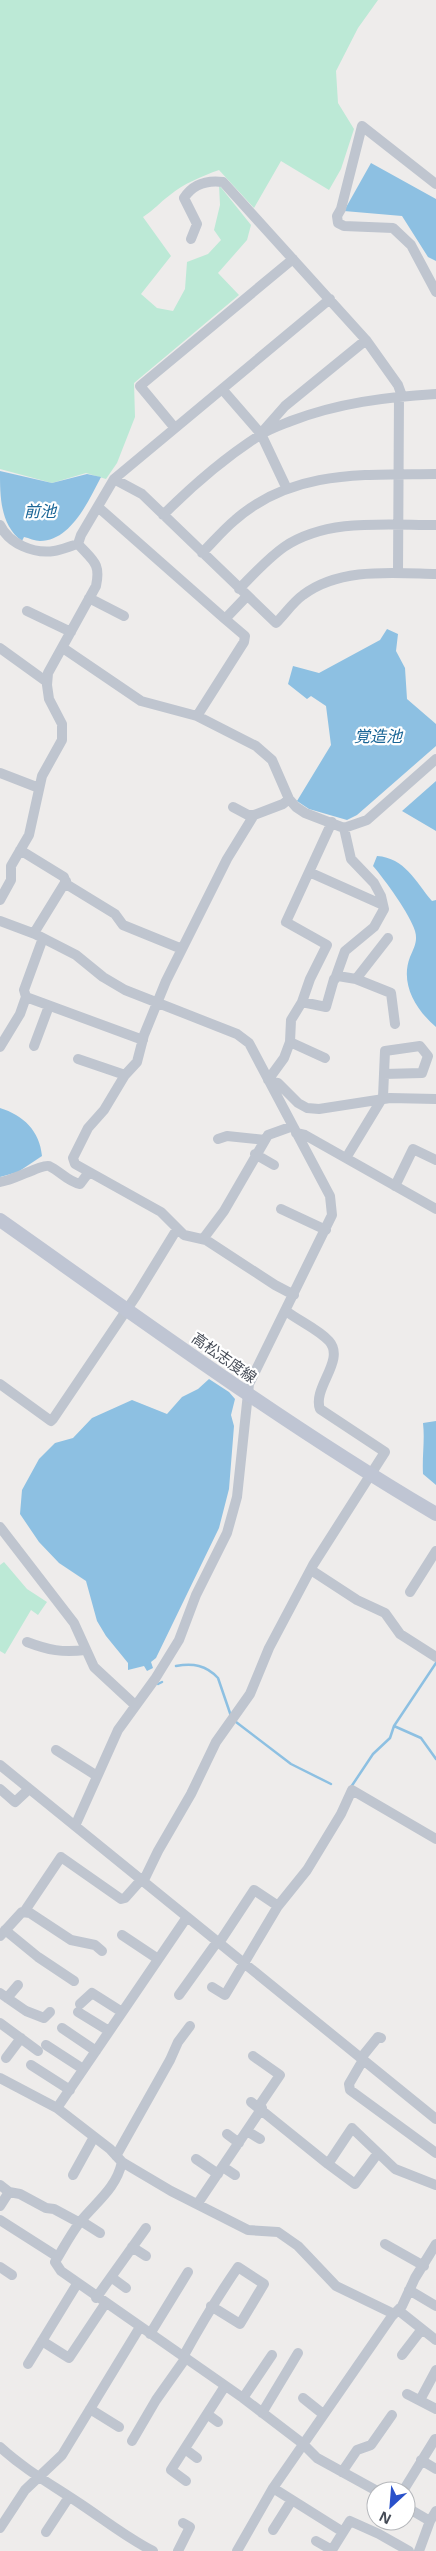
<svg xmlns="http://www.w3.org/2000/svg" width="436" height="2551" font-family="'Open Sans','Noto Sans JP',sans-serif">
<rect width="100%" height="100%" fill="#eeeceb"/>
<!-- green -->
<path fill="#bce9d6" d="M0,0H378L358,28L336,71L338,103L354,129L341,169L329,190L281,161L254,208L219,170C202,176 183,184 170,195C159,203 154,210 143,217L171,256L141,294L157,308L173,311L185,289L187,262L208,254L221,240L214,230L220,205L219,185L251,225L247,240L218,273L239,295L134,383L135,417L117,463L106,479L86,473L52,483L0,469Z
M4,1562L27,1589L47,1602L38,1615L31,1610L5,1654L0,1651V1565Z"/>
<!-- water -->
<path fill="#8dc0e2" d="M371,163L436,199V261L428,257L402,216L344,211Z
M0,471L52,483L87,474L101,477C89,500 71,541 40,541C35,541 29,538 24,537L22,541C0,525 0,496 0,471Z
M387,629L398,634L396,651L405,668L407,699L436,724V746L357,815L347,820L309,809L297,801L331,745L326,706L311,696L307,699L288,684L293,666L319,673L380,640Z
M436,781V831L402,811Z
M377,856C405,858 415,881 432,901L436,900V1027C415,1009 400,983 410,957C414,948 418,941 415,931C410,914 385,880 373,866Z
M0,1108C23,1115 40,1131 42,1156L18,1172L0,1177Z
M209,1379L229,1392L235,1399L231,1415L234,1426L229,1489L219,1528L156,1658L151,1662L153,1668L147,1671L144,1666L128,1670V1663L106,1636L97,1621L86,1581L59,1563L39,1542L20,1514L22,1490L39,1459L55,1443L73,1438L92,1418L132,1400L167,1414L182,1397L198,1389Z
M436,1421V1485L423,1474C422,1457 425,1440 423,1423Z"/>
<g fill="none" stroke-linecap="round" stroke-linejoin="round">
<!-- stream -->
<path stroke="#8dc0e2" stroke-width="2.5" d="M436,1663L394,1726L421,1738L436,1759
M176,1666C193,1663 206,1665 218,1678L231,1716
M158,1684L162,1682
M236,1722L291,1764L331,1784
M351,1787L373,1754L390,1738L394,1726"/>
<!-- street -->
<path stroke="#bfc5cf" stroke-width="10" d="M436,184L362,126L341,209L337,216L338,223L344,226L393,228L411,245L436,292
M191,239L197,224L184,198C193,184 207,180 223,182L366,340L398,385L402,396
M222,389L261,434L287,489
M174,427L140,386L293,259
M263,431L285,406L366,340
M114,479L142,494L276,623C285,614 293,602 303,595C340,567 393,573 436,574
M98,507L225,619
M163,515C193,485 224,458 260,435C269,429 281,425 291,421C338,403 386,397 436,394
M0,525C9,544 34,554 54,551C62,550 70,546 78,544
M202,553C213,542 223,530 235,520C293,469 364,475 436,474
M398,573L399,396
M239,589C253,575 267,559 284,547C327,518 386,525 436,525
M89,598L124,616
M27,611L71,632
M0,648L47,682
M63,648L141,701L197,716L256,746L272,760L289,799L296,807L305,813L344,828L367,820L436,759
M197,716L244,642L245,636L225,619L247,596
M0,773L39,788
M289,799L283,804L254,815L227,859L166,981L144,1035L137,1062L125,1075L104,1110L88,1128L73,1158L75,1164L161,1212L184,1235L206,1240L275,1285L294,1295
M233,807L248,815H254
M20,850L64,877L66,884L115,914L123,925L182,949
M309,872L383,905
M0,900L11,880V866L29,835L42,776L62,740V724L49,699L47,685L48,673L96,586C101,563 93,561 78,544L81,535L114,479L330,299
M0,921L35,934L76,955L103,977L125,990L237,1034L249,1043L330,1196L332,1215L249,1384L237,1497L227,1533L196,1595L179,1640L155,1679L118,1730L75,1826
M34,933L66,881
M43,938L24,990L26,997L143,1040
M335,979L345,951L374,927L384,909L381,896L374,883L351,859L344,828
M356,979L388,938
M302,1002L326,1007L334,979L338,976L356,979L391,993L395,1024
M290,1042L325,1058
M34,1046L49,1006
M0,1047L20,1014L26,997
M78,1059L125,1075
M268,1080L284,1058L290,1042L291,1020L302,1002L310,979L327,945L286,922L332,822
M270,1082L278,1083L298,1103L307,1108L319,1109L390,1098L436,1099
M296,1133L305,1135L436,1209
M218,1139L227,1136L265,1140
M255,1154L274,1165
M346,1158L383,1097L385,1051L420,1046L428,1056L422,1073L384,1074
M0,1182C12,1181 42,1164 49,1166C60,1171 68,1182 80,1184L89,1172
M395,1186L413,1149L436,1160
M281,1209L326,1230
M203,1239L224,1211L268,1135L293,1126
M0,1384L51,1421L53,1419L136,1296L177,1229
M0,1527L74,1623L94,1667L135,1705
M311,1570L357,1600L385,1613L400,1634L436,1657
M410,1592L436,1551
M27,1642C48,1650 63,1653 85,1650
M56,1750L97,1776
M0,1765L436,2119
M0,1789L15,1802L29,1789
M143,1882L158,1851L191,1794L216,1742L250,1694L269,1648L313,1565L385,1452L320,1409C312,1388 346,1360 329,1341C318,1329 299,1321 286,1311
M24,1912L61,1857L121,1899L125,1898L141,1880
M5,1930L38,1957L74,1981
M122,1935L158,1959
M0,1936L22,1912L30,1913L71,1940L95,1945L102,1951
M219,1943L254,1890L278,1906
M212,1987L225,1995L278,1906L307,1870L341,1814L352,1790L436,1839
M0,1993L26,2011L44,2018L50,2012
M179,1995L217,1942
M7,1998L18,1985
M80,2004L92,1993L122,2012
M78,2012L109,2031
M0,2023L38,2051
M62,2028L96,2051
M46,2045L83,2069
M253,2056L280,2075L259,2106
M6,2058L21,2038
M361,2058L378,2037L381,2038
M363,2060L349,2084L350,2090L436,2153
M31,2065L70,2090
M0,2078L57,2108L110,2149L122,2162L171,2191L248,2230L278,2232L298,2246L336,2286L394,2314
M251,2102L328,2164L352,2128L395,2169L436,2185
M57,2108L187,1917
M247,2131L260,2139
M227,2134L239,2143
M116,2156L170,2060L178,2042L190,2026
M196,2159L218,2174
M122,2162C116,2189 96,2202 80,2222C70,2235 63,2249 55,2262L61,2271L243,2398L302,2443L317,2458L377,2491
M328,2164L355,2184L378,2153
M223,2167L235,2175
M73,2175L94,2137
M0,2185L9,2192L20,2194L46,2208L54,2209L80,2223
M198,2203L262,2108
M0,2206L9,2192
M0,2220L58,2257
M81,2221L100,2233
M385,2244L424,2266
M132,2247L146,2256
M0,2267L12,2275
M111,2277L126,2288
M409,2290L436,2306
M96,2298L146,2228
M398,2310L436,2340
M150,2334L188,2272
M42,2341L69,2358L105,2304
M402,2355L422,2329
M183,2357C200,2326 218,2296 238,2267L264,2284L240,2324L211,2306
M28,2364L77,2284
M407,2394L436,2409
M243,2398L272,2355
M303,2398L323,2414
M420,2400L436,2370
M90,2409L119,2427
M262,2413L298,2353
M207,2414L218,2422
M132,2441L156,2400L185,2359
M0,2447C25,2470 54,2486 82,2505C106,2521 127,2538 153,2551
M185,2449L197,2458
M421,2460L436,2469
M342,2472L357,2450L371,2445L392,2415
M186,2481L171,2470L225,2386
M273,2488L343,2532
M403,2491L435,2439
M406,2507L430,2521L419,2551
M430,2521L436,2511
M0,2528L25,2490L62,2455L140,2327
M273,2530L292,2500
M46,2532L69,2497
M316,2541L332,2550L350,2521L379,2534L409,2551
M178,2551L190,2527L183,2523
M237,2551L273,2488L392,2316L402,2306L415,2278L436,2244"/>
<!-- secondary -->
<path stroke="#bfc5d3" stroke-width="14" d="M0,1220C143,1321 285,1425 436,1514"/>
</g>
<g text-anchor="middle" stroke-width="4.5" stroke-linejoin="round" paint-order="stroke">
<!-- street labels -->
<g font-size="15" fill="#454b56" stroke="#fff">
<text transform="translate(224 1358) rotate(35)" y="5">高松志度線</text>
</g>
<!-- water labels -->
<g font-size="16" font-style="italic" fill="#196596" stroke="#fff">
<text x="40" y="517">前池</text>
<text x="378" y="742">覚造池</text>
</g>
</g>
<!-- north arrow -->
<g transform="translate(391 2506) rotate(206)"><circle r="24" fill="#ffffff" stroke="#b5b7bb"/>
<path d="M0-4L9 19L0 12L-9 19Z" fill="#2951ca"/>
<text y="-8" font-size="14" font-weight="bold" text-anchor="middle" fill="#454b56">N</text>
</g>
</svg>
